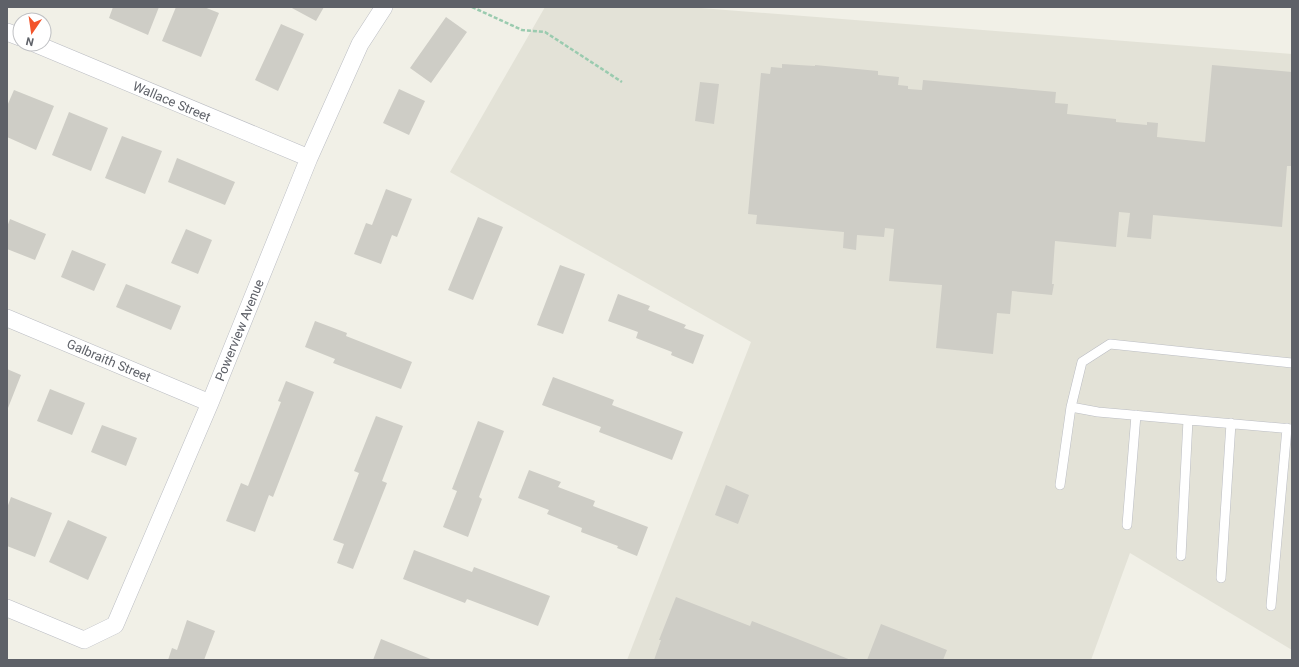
<svg xmlns="http://www.w3.org/2000/svg" width="1299" height="667" font-family="Roboto,sans-serif">
<rect width="100%" height="100%" fill="#f1f0e7"/>
<!-- education -->
<path fill="#e3e2d7" d="M545,7H688L1292,54V650L1130,553L1091,660H627L751,342L450,172Z"/>
<!-- building -->
<path fill="#cecdc6" d="M113,7H159L148,35L109,18Z
M176,7H204L219,13L201,57L162,41Z
M290,7H324L316,21Z
M446,17L467,32L431,83L410,68Z
M281,24L304,34L278,91L255,80Z
M782,64L815,66V65L878,71V75L899,77L898,85L908,86V89L922,90L923,80L1056,92L1055,103L1068,104L1067,114L1116,119V122L1147,125V122L1158,123L1157,137L1205,142L1212,65L1292,72V166H1287L1282,227L1153,215L1151,239L1127,237L1130,213L1119,212L1116,247L1055,241L1052,284H1054L1052,295L1012,291L1010,314L997,313L993,354L936,348L942,285L889,281L894,229L885,228L884,237L857,235L856,250L843,248L844,232L756,224L757,215L748,214L761,73L770,74L771,67L782,68Z
M700,82L719,84L714,124L695,121Z
M399,89L425,101L409,135L383,123Z
M14,90L54,106L36,150L7,137V106Z
M69,112L108,128L91,171L52,155Z
M122,136L162,151L145,194L105,178Z
M177,158L235,182L225,205L168,182Z
M386,189L412,199L397,237L392,235L381,264L354,254L366,223L372,225Z
M478,217L503,227L473,300L448,290Z
M10,219L46,234L35,260L7,249V227Z
M186,229L212,240L198,274L171,263Z
M72,250L106,264L94,291L61,277Z
M560,265L585,274L563,334L537,325Z
M126,284L181,306L171,330L116,307Z
M618,294L650,306L648,310L686,325L684,328L704,335L693,364L671,355L672,352L636,338L638,332L608,321Z
M315,321L347,333L346,336L412,362L401,389L333,363L335,359L305,347Z
M7,369L21,375L8,408L7,407Z
M553,377L614,400L612,405L683,432L672,460L599,432L601,427L542,405Z
M286,381L314,392L273,497L269,495L255,532L226,521L241,483L248,486L281,402L278,401Z
M50,389L85,403L72,435L37,421Z
M376,416L403,426L382,481L387,483L353,569L337,563L344,544L333,540L359,473L354,471Z
M478,421L504,431L479,497L482,499L468,537L443,527L457,491L452,489Z
M102,425L137,438L126,466L91,452Z
M529,470L561,482L558,487L595,501L593,506L648,527L637,556L617,548L618,546L581,532L582,528L547,514L549,510L518,498Z
M726,485L749,495L738,524L715,515Z
M11,497L52,513L35,557L7,546V508Z
M68,520L107,537L88,580L49,562Z
M414,550L472,572L474,567L550,596L538,626L467,599L465,603L403,579Z
M676,597L750,626L752,621L851,660H654L661,640H659Z
M187,620L215,631L204,660H168L172,648L177,650Z
M881,624L947,650L943,660H867Z
M381,639L433,660H373Z"/>
<g fill="none" stroke-linecap="round" stroke-linejoin="round">
<defs>
<path id="lane" d="M1071,407L1098,412L1292,429
M1060,485L1071,407L1082,362L1110,344L1292,363
M1127,525L1136,415
M1181,556L1188,420
M1221,578L1231,423
M1271,606L1287,428"/>
<path id="street" d="M7,32L20,37
M36,44L309,158
M7,318L210,403
M7,608L84,640L115,625L210,403L309,158L360,44L384,7"/>
</defs>
<!-- lane casing -->
<use href="#lane" stroke="#bbbdc3" stroke-width="10"/>
<!-- street casing -->
<use href="#street" stroke="#bbbdc3" stroke-width="18"/>
<!-- path -->
<path stroke="#9acbaf" stroke-width="2.5" stroke-dasharray="4 2" stroke-linecap="butt" d="M472,7L522,30L545,32L622,82"/>
<!-- lane -->
<use href="#lane" stroke="#fff" stroke-width="9"/>
<!-- street -->
<use href="#street" stroke="#fff" stroke-width="17"/>
</g>
<g text-anchor="middle" stroke-width="3" stroke-linejoin="round" paint-order="stroke">
<!-- street labels -->
<g font-size="13" fill="#5e6168" stroke="#fff">
<text transform="translate(172 101) rotate(23)" y="5">Wallace Street</text>
<text transform="translate(239 330) rotate(-68)" y="5">Powerview Avenue</text>
<text transform="translate(109 360) rotate(23)" y="5">Galbraith Street</text>
</g>
</g>
<!-- border -->
<rect width="1299" height="667" fill="none" stroke="#5e6168" stroke-width="16"/>
<!-- north arrow -->
<g transform="translate(32 32) rotate(193)"><circle r="19" fill="#ffffff" stroke="#bfc0c3"/>
<path d="M0-3L7 15L0 10L-7 15Z" fill="#f3542b"/>
<text y="-6" font-size="11" font-weight="bold" text-anchor="middle" fill="#5e6168">N</text>
</g>
</svg>
